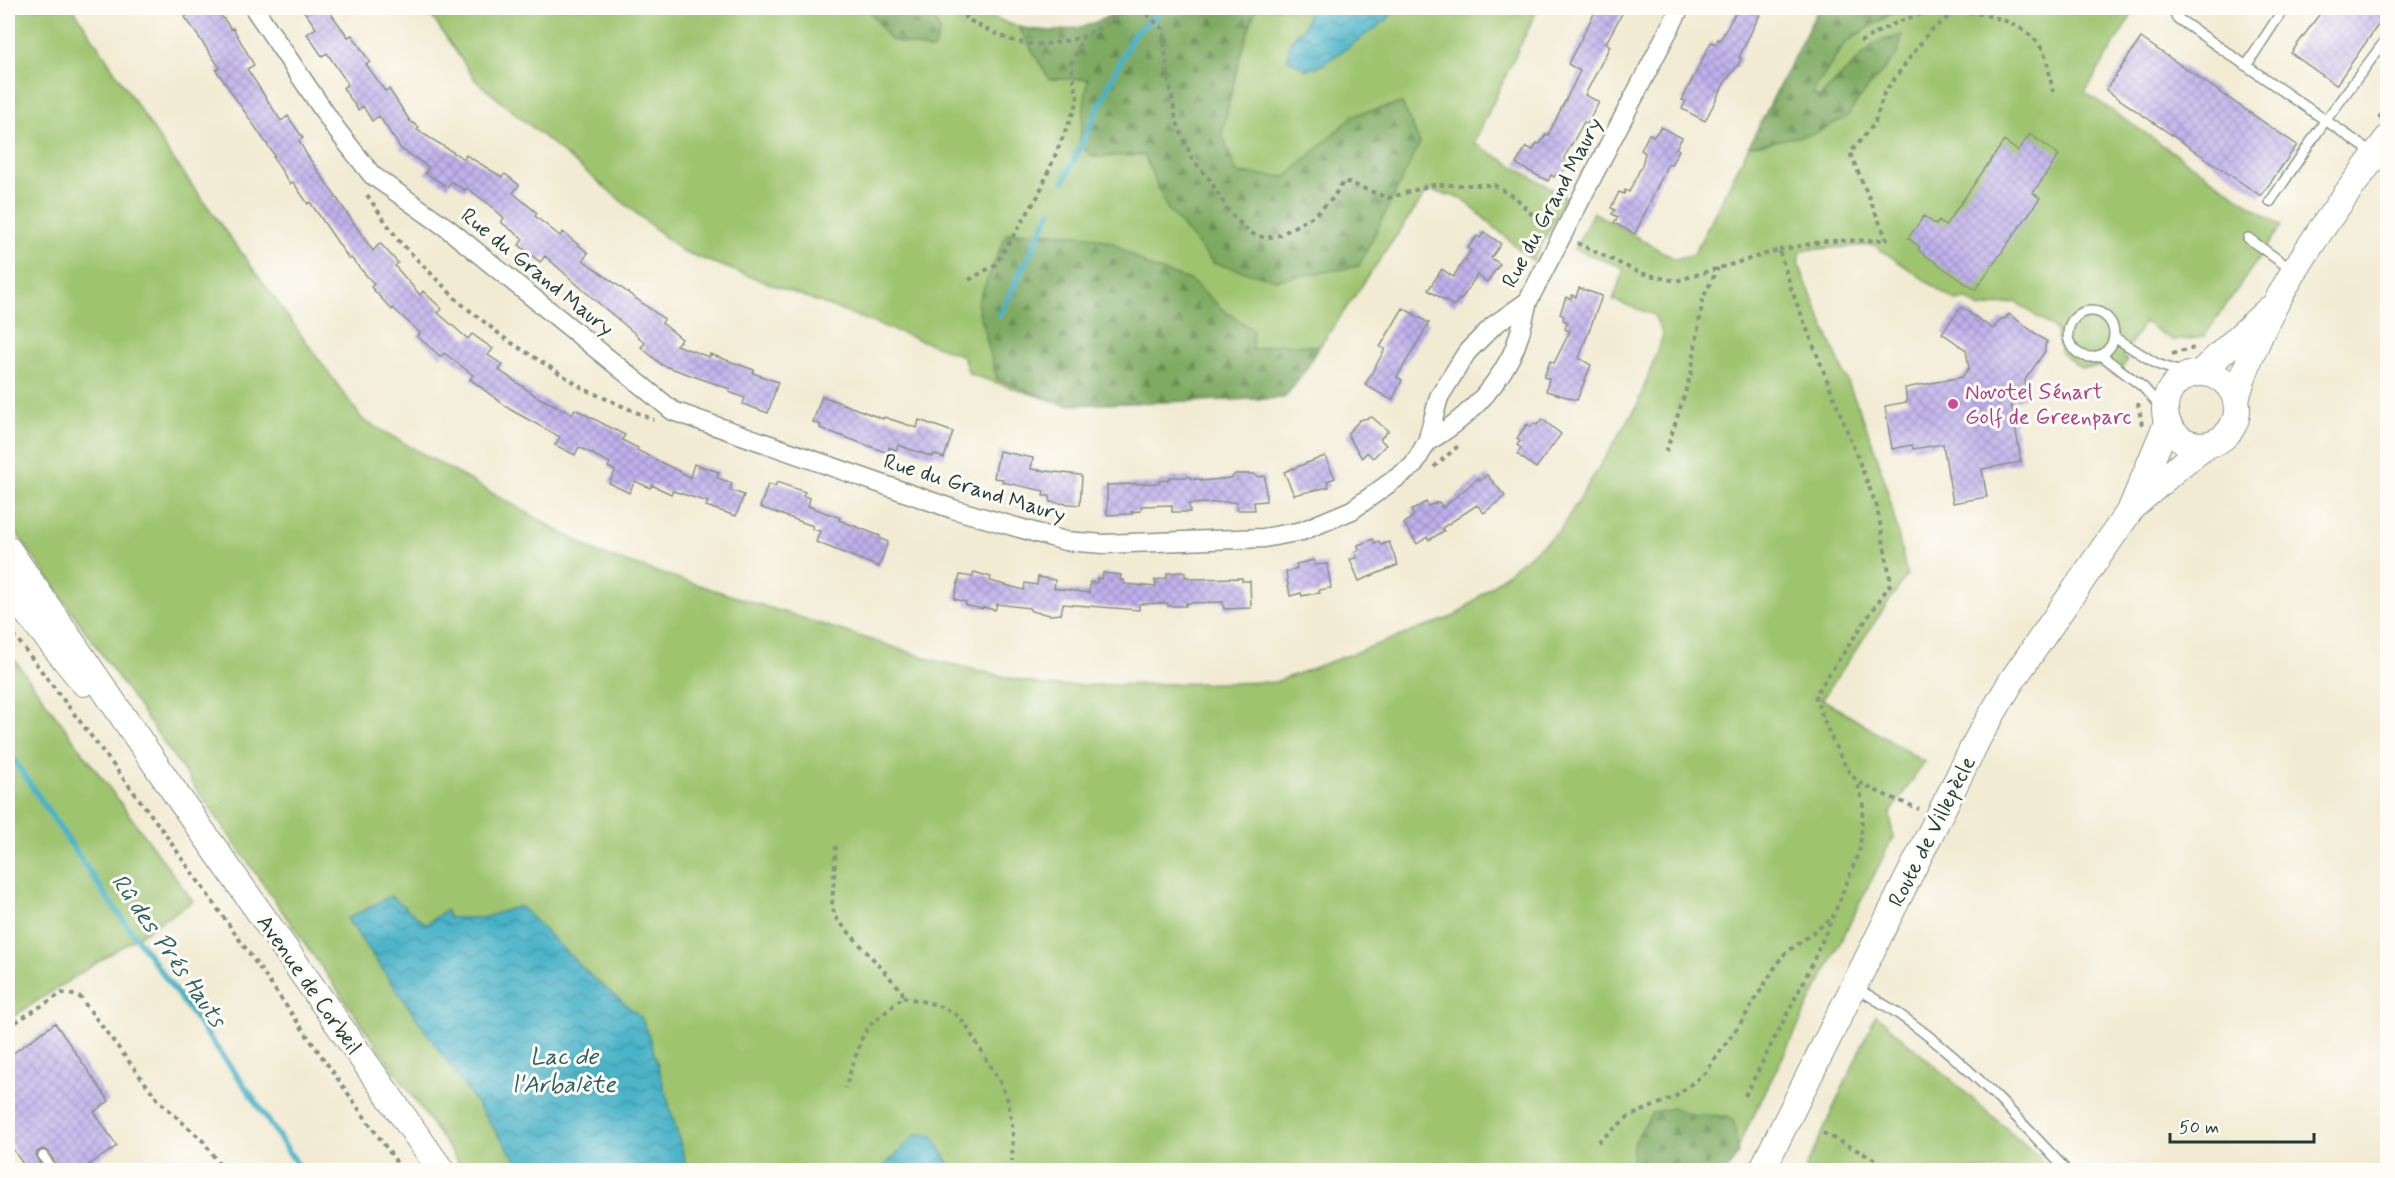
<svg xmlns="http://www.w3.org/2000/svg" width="2395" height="1178" font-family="Mynerve,sans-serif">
<defs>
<pattern id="forest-firs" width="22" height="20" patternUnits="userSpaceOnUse" patternTransform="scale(1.5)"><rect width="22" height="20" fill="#7faa62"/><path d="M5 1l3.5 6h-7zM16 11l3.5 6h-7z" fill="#678c52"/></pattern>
<pattern id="water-waves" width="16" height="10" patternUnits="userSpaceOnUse" patternTransform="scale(1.5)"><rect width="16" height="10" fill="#4ab3c8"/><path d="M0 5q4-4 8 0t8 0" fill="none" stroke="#3d93a3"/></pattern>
<pattern id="building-cross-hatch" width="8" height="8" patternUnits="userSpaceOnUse" patternTransform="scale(1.5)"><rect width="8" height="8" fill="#bfb0ec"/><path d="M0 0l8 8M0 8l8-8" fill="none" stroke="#9b90c0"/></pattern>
</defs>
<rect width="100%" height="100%" fill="#fdfcf7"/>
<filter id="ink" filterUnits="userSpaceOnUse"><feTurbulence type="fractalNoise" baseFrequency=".0167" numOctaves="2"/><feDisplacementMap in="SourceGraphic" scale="12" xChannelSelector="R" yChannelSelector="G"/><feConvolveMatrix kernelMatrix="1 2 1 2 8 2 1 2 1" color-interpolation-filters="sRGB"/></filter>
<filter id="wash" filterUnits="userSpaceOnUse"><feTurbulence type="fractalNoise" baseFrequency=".008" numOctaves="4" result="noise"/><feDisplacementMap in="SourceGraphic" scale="24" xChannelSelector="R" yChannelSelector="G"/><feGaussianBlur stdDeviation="1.35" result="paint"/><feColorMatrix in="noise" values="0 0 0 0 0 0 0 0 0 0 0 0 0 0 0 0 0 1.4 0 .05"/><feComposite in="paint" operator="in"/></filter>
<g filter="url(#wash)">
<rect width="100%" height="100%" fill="#f2ebd3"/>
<!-- grass -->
<path fill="#9fc46f" stroke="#5f8052" stroke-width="1.5" d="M8,8H73L168,152L363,420L598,553L937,661L1046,686L1275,682L1455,616L1560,530L1637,406L1663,335L1654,315L1613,300L1624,268L1575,249L1593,212L1675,259L1694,254L1819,8H2136L2085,92L2281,226L2204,337L2174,341L2144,322L2123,356L2127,360L2117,376L2103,367L2081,368L2061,353L2056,330L2016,302L1979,308L1966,299L1955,301L1874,245L1802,250L1798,262C1821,323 1849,381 1872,442C1888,485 1897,530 1907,575L1822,699L1924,762L1890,814L1893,837L1726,1170H464L8,521Z
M426,8H975C1022,36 1075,41 1122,8H1538L1474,143L1566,197L1533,261L1461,198L1428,190L1284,398L1065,405L969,374L963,356L682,251L476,81Z
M8,651L193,901L8,1020Z
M1876,1015L2036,1154L2051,1170H1805Z"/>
<!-- forest -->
<path fill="url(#forest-firs)" stroke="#4f744b" stroke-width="1.5" d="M868,8H930L940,33L933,50L890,40Z
M1122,8H1256L1240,57L1222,133L1237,173L1286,177L1354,115L1402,103L1420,143L1359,266L1277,280L1213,263L1167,208L1144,155L1093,157L1079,144L1088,79H1049L1019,28C1056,35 1090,30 1122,8Z
M1819,8H1900L1846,42L1812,93L1819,98L1875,43L1902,35L1897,55L1861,96L1847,117L1816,133L1749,146Z
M1040,232L1089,236L1113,243L1150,267L1190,280L1227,313L1253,330L1252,350L1277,344L1318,346L1307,368L1284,398L1065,405L997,379L977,304L1007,233Z
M1672,1108L1695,1115L1728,1116L1734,1122L1738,1153L1728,1170H1631L1634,1142L1652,1113Z"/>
<!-- water -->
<path fill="url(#water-waves)" stroke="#34787e" stroke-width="1.5" d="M1309,8H1396L1387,20L1373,30L1322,65L1306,70L1288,59L1290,41L1304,27Z
M391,896L426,924L446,910L449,918H482L520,906L592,977L641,1017L650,1039L688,1170H523L347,919Z
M917,1134L933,1136L953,1170H880Z"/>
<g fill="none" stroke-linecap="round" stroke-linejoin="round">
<!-- stream -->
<path stroke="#4ab3c8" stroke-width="6" d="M1064,181L1133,35L1165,8
M1000,315L1051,210
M8,751L108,899L249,1092L301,1170"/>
</g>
<g id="blocks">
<!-- building -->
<path fill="url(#building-cross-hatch)" d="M199,8H216L231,29L233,28L254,65L247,69L281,121L288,116L303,138L299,141L307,155L373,251L380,243L398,263L395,266L420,295L423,291L442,309L438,313L468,339L472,334L493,349L488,355L503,365L499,370L536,396L572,414L575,409L625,435L622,440L638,448L637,450L690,477L694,464L719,472L717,478L732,483L730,490L744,495L736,516L706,506L708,502L673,491L671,494L652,485L650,488L635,481L629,493L609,483L615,471L608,467L610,463L579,447L575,455L555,445L560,437L511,410L470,379L473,375L444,353L441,357L417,336L420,333L393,308L392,310L371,287L374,284L351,258L349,259L310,202L308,204L293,182L290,184L273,157L275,156L216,70L220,68L185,17Z
M302,8H327L348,37L352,35L370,62L366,64L385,91L389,89L410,121L419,127L417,130L464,159L466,155L502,177L505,174L519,185L513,193L537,213L535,216L560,236L563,232L588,253L583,260L664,319L662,323L682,339L676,345L709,357L710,354L754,370L753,373L778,382L768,413L743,404L745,398L729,392L730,389L662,365L641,347L645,343L632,331L589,295L545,256L540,262L519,245L523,239L501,222L504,218L490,205L467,188L465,190L451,181L448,187L425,173L429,167L401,149L379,116L372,121L363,106L358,110L343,88L348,84L327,53L322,56L307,34L316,28Z
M1597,8H1625L1606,43L1610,46L1585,95L1599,102L1587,124L1584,122L1564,158L1569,161L1561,175L1557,173L1554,177L1551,175L1548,181L1516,164L1526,147L1533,150L1537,143L1540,144L1546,134L1548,135L1580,71L1568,64Z
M1738,8H1763L1739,57L1741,58L1738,65L1725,82L1705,121L1682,109L1686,101L1682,100L1711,42L1716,44L1718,39L1720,40Z
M2324,8H2388V11L2336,85L2291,53Z
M2141,38L2297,145L2261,196L2106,90Z
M1661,127L1682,138L1676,148L1679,150L1671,165L1668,164L1635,234L1614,223L1618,217L1612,214L1615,210L1611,208L1619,192L1624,194L1625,190L1629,192L1642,165L1645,153L1641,150L1649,134L1654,136Z
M2030,134L2059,155L2033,193L2040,198L1975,290L1918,250L1920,247L1908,238L1924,216L1936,225L1939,221L1945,226L2004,141L2018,151Z
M1484,232L1501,244L1491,258L1500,264L1487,282L1477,275L1461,300L1459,299L1454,306L1428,290L1442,269L1453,277L1471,250L1468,248L1477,236L1480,238Z
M1579,288L1602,296L1579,358L1591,365L1577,400L1546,391L1549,379L1544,377L1550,361L1554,363L1570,331L1565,329L1568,322L1563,320L1564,316L1560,314L1566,297L1571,299L1572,295L1576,297Z
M1961,307L1993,329L2001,319L2006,318L2009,314L2047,342L2045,345V351L2025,380L2028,397L2011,401L2021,462L1982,469L1987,497L1953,503L1943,444L1913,449L1912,445L1892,449L1885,406L1907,402L1905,388L1962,377L1969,368L1966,350L1942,333Z
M1403,308L1429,323L1397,377L1402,380L1392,400L1365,385L1385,349L1380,347Z
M822,396L883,419L884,417L917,428L919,420L953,432L944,458L934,454L933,457L898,445L896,450L889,447L888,453L820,428L821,425L813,422Z
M1372,417L1388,431L1380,439L1386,445L1373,458L1367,452L1362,458L1347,434L1360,420Z
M1542,419L1561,434L1536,468L1517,454L1521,448L1517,445L1520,441L1517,438L1527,424L1531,427L1534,423L1537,425Z
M999,451L1033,458L1031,469L1080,475L1082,477L1080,505L1050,502V496H1043L1044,491L1002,482L1003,479L994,478Z
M1325,456L1335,478L1327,481L1329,487L1294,495L1284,472Z
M1235,474H1254L1258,477L1265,476L1266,501L1254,502L1255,510H1237V502H1225L1189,504L1190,512H1172V505L1141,506V511L1131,512L1132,514L1107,515V485L1159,483V481L1168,480L1170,477H1190L1192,479H1201V481L1231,478Z
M1487,475L1505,496L1484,513L1477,505L1442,528L1444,531L1429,540L1427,537L1417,544L1404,524L1414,515L1411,511L1426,502L1428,506L1439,502L1443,508L1478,478L1480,481Z
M777,482L805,492L803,496L810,498L808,506L840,518L839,520L880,536L879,538L888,542L879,567L816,542L820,531L812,529L813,526L760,507L768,484L775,486Z
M1373,539L1375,543L1379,541L1381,545L1389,542L1398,565L1359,581L1350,559L1357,558L1355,552L1359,550L1358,545Z
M1314,560L1315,565L1327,564L1331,588L1319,590L1320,593L1311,594L1302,596L1301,593L1290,596L1286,572L1297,568L1296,564Z
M974,572L991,577L990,581L1024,590L1025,583L1037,585L1038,577L1055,580L1054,588L1089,593L1090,582L1097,583V578L1102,579L1103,573L1121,575L1120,580H1124V584L1156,587L1155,580L1167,578V573L1185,572V577H1189L1190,579L1242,578V581H1250L1251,608L1224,609L1223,602L1186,603V606H1168V603L1139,604V610L1063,604L1061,614L1050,615L1031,611L1029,608L997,604L995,610L983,607L982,609L965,605L966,602L954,599L960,575L972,577Z
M55,1023L109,1101L94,1112L117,1146L81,1170H59L49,1152L42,1149L37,1152L36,1157L44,1170H27L8,1142V1057Z"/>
</g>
</g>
<g filter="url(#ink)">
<use href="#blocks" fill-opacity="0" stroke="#889484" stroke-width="1.5"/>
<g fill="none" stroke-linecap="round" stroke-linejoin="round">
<defs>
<path id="lane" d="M2173,8L2177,18L2373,153
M2246,66L2284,8
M2270,202L2325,121L2388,37
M2248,238L2292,270
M2068 334a23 23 0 1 1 46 0a23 23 0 1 1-46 0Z
M2114,337L2157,364L2189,375
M2101,355L2143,387L2164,411
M1856,988C1873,998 1891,1008 1907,1020C1966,1062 2017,1117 2066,1170
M43,1156L52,1170
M8,1167L10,1170"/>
<path id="street" d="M254,8L336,129L372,175L447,228L673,411L953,509L1065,541L1104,544L1264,538L1302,531L1352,510L1413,466L1427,442L1439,397L1467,352L1494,325L1528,301L1680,8
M1427,442C1462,422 1490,395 1509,360C1519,343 1523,320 1528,301"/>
<path id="secondary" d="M2165 409a36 36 0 1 1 72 0a36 36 0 1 1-72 0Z
M2200,373L2268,310
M2236,399C2264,301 2328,218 2388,138
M2136,504L2183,463L2206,446
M8,549L178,797L441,1170
M8,589L84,683
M1762,1170L1978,738L2011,682L2131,509L2167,423"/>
</defs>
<!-- lane casing -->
<use href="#lane" stroke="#889484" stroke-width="12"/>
<!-- street casing -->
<use href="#street" stroke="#889484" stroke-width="21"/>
<!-- secondary casing -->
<use href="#secondary" stroke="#889484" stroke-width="28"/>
<!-- path -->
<path stroke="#889484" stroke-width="4" stroke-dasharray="4.5 4.5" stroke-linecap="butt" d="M973,8L965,18C1014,44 1029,52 1084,36
M1140,8L1163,29L1167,70L1176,120L1192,159L1210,180L1229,212L1250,233L1265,238L1280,235L1315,215L1332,199L1344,181L1388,198L1432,185H1494L1516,198L1546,229
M1860,42C1896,21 1913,13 1955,11
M2379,118L2388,106
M367,195L399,241L459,302L507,340L586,390L654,420
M1577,243L1640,273L1676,281L1779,250L1792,291L1877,507L1891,583L1815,695C1821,714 1843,772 1859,782C1877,793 1899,800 1919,809
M1779,250L1826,241L1887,240L1850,153L1875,122L1884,93L1929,32L1956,11C1986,13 2028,22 2043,51C2049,63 2050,80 2053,92
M969,280L995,265L1038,196L1078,101L1071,64L1084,36L1119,16L1129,8
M2172,354L2194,348
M2138,403L2142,425
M1666,452L1691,374L1703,298L1718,268
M1434,467L1458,446
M8,627L155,820L402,1170
M836,846L832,905L835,917L902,991L903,997L869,1026L861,1040L845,1088
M903,997L934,1004L954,1013L965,1024L1000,1082L1008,1101L1013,1131L1012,1161
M8,1027L62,993L79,996L159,1101L204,1142L223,1170
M1745,1096L1804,981L1833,917L1860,849L1863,805L1857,781
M1823,1133L1896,1170
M1598,1142L1628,1117L1675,1097L1705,1073L1742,1021L1782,956L1832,918"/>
<!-- lane -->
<use href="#lane" stroke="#fff" stroke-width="9"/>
<!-- street -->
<use href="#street" stroke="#fff" stroke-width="18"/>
<!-- secondary -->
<use href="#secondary" stroke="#fff" stroke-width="26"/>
</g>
</g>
<!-- markers -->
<circle fill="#d1479c" stroke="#fdfcf7" stroke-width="2" cx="1953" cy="404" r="6"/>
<g text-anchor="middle" stroke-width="6" stroke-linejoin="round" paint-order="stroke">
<!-- street labels -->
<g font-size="22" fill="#1f3d34" stroke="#fdfcf7">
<text transform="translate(1551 202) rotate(-62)" y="8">Rue du Grand Maury</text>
<text transform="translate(538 271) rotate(39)" y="8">Rue du Grand Maury</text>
<text transform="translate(975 487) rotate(17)" y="8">Rue du Grand Maury</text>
<text transform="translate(1931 831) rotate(-63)" y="8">Route de Villepècle</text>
<text transform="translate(310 984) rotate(55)" y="8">Avenue de Corbeil</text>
</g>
<!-- hotel labels -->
<g font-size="22" fill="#b23c85" stroke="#fdfcf7" text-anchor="start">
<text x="1965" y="399">Novotel Sénart<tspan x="1965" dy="25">Golf de Greenparc</tspan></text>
</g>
<!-- water labels -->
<g font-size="24" font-style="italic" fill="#2c6060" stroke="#fdfcf7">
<text transform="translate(169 950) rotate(55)" y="8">Rû des Prés Hauts</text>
<text x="564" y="1064">Lac de<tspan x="564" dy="28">l'Arbalète</tspan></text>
</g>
</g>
<!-- margin -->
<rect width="2395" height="1178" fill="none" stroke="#fdfcf7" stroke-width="30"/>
<!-- scale -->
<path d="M2170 1133v9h144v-9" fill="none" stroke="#1f3d34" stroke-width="3"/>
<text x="2179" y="1133" font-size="18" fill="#1f3d34" stroke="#fdfcf7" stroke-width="4.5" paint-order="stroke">50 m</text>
</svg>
